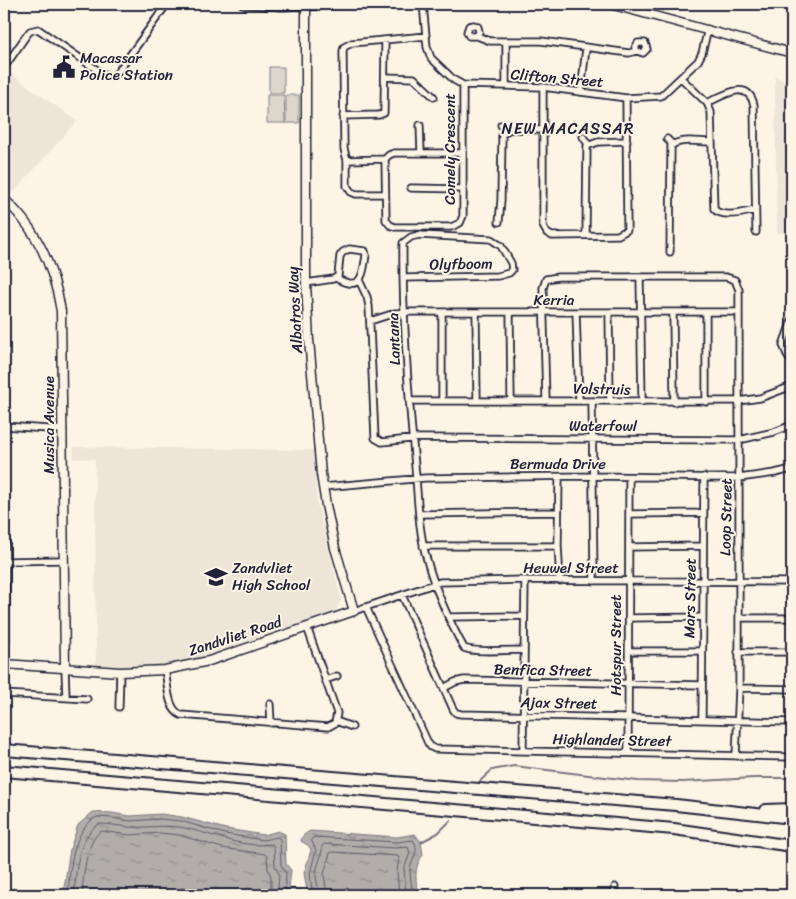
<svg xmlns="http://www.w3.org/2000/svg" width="796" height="899" font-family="Sriracha,sans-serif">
<defs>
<pattern id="water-ripples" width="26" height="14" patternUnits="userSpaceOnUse" patternTransform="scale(1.25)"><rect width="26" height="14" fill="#b2adab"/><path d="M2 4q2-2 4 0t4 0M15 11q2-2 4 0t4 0" fill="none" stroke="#908c8c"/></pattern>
</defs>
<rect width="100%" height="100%" fill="#fcf5e5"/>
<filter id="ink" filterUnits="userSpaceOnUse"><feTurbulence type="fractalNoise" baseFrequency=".02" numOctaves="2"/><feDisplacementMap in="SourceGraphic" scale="10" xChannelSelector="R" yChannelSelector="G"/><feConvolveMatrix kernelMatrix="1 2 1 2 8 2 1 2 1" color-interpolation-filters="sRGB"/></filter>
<g filter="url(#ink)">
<!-- built -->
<path fill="#ece5d8" d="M7,71L77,121L13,193L4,181V75Z
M775,77L792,82V233H777Z
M74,447L314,450L317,503L341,599L336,611L189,661L147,668L96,665L95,459H73Z"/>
<!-- garden -->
<path fill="#dcd6cc" stroke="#7f7c84" d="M269,67H284V93H269Z
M267,95H284L285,123H267Z
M286,95H299V123H286Z"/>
<!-- water -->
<path fill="url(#water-ripples)" stroke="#78757e" d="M93,812L112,813L130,816L161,814L182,817L226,829L264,835L278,831L285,834L286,864L291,870L289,888L307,891L304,873L311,850L309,846L301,841C302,835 305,834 310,831L397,837L415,834L421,842L423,855C413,868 416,880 418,895H63L70,849L78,825Z"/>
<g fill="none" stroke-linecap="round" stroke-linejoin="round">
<!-- shore -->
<path stroke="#5c5a68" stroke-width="1" d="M68,895C70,869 72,832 96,817L112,818L130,821L160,819L181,821L225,834L263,840L278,837L280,839L281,865L286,873L285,889L289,893L303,895
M74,895C76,873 77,837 99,824C109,824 119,826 129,827C146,828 162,825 179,827C210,832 240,849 272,844L274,847L275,866L279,874L278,889L282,895
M82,895C83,878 86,841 101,831L130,835L160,833L179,835L222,848L265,854L267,856L268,869L271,877V888L273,895
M308,895L312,891L310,873L316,850L311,840L314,837L397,842L413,840C421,851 411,859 410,870C410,878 412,887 413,895
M317,895C320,888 316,882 316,875C316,865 323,856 322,846L324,844L396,848L408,847L410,853L404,869L406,895
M325,895L326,889L324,874L330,853L332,852L398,856L399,858L397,871L399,895"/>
<!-- stream -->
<path stroke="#78757e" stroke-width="2" d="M479,782L492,770L514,766L638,781L683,782L754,778H792
M421,842L438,833L451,820"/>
<defs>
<path id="street" d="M242,4L281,7L306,6
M423,4L427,47L431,58L454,80L463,85L543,87L626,98L661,96L698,61L702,53L708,29
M426,36L352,43L344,47L343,51L344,149L347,160L385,159L389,155L394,153H462
M477,36L479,32L478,27L474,25L469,26L467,32L469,36H477L490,41H541L629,53L637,51L643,53L647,49L645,43H638L635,48L637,51
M506,41V85
M4,68L26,36L30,31L38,29L103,74L111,77L117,73L167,4
M385,77L414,78L434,97
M681,78L707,103L711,112L714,209C722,218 744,213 755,210
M543,87V226L547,233L552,236L618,235L627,230L626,98
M581,91L586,48
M707,103C722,96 748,78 754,105L756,232
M343,116L379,115L384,113L385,40
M420,125L421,153
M501,125L506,130
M583,137L588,144
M667,139L672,144
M385,159L386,220L390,225L395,227H451L460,223L463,216V85
M347,160V186L351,192L356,194H385
M411,188L462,189
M499,222L501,200L502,135L509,129L542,130
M586,235L587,146L598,142L627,141
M670,252L671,146C680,138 699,142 711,142
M640,277L642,402
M404,278L498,276L509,273L512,270L511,263L501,246L491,239L419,235L411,237L403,243C402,317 408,392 415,466C418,497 418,530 427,560C434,587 450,623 464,648C473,653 511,650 524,650
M359,280L367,297L369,306L375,438L382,442L419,438L739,440L774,432L792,425
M306,283L333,279L338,276L340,256L343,252L349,249L365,251L366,255C363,274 362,293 336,278
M476,312L477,401
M510,312L511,401
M576,312L579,401
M609,312L610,401
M673,312L674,402
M706,312V402
M792,320L783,345L788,357L792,361
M370,321L395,313L405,312H739
M4,337V359
M546,400L543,288L546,279L558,277H726L735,280L739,290V688L736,756
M409,401H739L760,398L792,386
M442,401V312
M592,401L594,581
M4,426L63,430
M559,477L558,546L560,581
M323,487L425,478L593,476L739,478L775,473L792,469
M4,489L5,493L6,640L4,645
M420,514L558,512
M629,514L703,513
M423,546H558
M629,547L703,546
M7,561L64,560
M402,595L453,709L456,713L461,714L792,722
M366,607L428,743L431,747L435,749L792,757
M354,611L440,582L525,580L792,582
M450,617L524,616
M629,618L703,617
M739,618H792
M629,651H702
M738,652H792
M65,668L66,697
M165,670C168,684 167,709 181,715L328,727L335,723L337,713L307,627
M325,680L337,676
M444,688L455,682L464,680L702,685
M739,688L792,689
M4,694L87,699
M270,704L271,723
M119,707L120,672
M702,719L704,477
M336,721L352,727
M523,751L525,580
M628,753L629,477
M615,887V895"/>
<path id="secondary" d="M610,4L792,53
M306,6L335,4
M4,199C37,229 54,267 61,311L65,668
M4,664L120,672L165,670L209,661L354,611L335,548L326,505L321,474L309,340L306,283V4"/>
<path id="highway" d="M4,750L676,805L792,818
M4,771L674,829L792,846
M766,810L792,809"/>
</defs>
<!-- street casing -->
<use href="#street" stroke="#22223b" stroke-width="9"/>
<!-- secondary casing -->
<use href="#secondary" stroke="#22223b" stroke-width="11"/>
<!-- highway casing -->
<use href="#highway" stroke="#22223b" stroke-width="14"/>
<!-- street -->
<use href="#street" stroke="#fcf5e5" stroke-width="5.5"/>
<!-- secondary -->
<use href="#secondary" stroke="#fcf5e5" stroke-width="8"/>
<!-- highway -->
<use href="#highway" stroke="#fcf5e5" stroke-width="10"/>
</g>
</g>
<!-- icons -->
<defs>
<symbol id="civic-bare" viewBox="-9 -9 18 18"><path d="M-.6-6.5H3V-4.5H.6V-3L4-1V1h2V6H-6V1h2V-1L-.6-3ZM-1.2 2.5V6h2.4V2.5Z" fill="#22223b" stroke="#fcf5e5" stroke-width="2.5" paint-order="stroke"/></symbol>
<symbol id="school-bare" viewBox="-9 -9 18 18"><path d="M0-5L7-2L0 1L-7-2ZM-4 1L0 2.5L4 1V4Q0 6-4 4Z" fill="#22223b" stroke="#fcf5e5" stroke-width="2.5" paint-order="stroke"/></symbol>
</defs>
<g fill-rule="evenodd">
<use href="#civic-bare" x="48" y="51" width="32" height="32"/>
<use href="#school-bare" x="200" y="561" width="32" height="32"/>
</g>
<g text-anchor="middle" stroke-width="4" stroke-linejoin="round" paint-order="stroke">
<!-- poi labels -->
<g font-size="15" fill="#22223b" stroke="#fcf5e5" text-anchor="start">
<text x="80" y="63">Macassar<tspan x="80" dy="17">Police Station</tspan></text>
<text x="232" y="573">Zandvliet<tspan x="232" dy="17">High School</tspan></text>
</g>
<!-- street labels -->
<g font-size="15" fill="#22223b" stroke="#fcf5e5">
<text transform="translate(557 78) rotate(5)" y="5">Clifton Street</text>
<text transform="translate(450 149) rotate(-90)" y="5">Comely Crescent</text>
<text transform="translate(461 264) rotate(-1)" y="5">Olyfboom</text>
<text x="554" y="305">Kerria</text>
<text transform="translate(295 310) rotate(-93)" y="5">Albatros Way</text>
<text transform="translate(394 339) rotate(-92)" y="5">Lantana</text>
<text transform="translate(602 389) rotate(1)" y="5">Volstruis</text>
<text transform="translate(49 425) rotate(-90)" y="5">Musica Avenue</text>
<text x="603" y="431">Waterfowl</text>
<text x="558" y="469">Bermuda Drive</text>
<text transform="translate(726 517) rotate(-89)" y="5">Loop Street</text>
<text x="571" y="573">Heuwel Street</text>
<text transform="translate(690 598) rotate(-89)" y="5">Mars Street</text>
<text transform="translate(235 636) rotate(-18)" y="5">Zandvliet Road</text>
<text transform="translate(616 645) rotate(-90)" y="5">Hotspur Street</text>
<text transform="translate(543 670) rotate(1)" y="5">Benfica Street</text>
<text transform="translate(559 703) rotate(1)" y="5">Ajax Street</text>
<text transform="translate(612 740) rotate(1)" y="5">Highlander Street</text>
</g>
<!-- neighbourhood labels -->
<g font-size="16" letter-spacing="1" fill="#22223b" stroke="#fcf5e5">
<text x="568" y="134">NEW MACASSAR</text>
</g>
</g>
<!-- margin -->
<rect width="796" height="899" fill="none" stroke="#fcf5e5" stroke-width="20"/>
<rect x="10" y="10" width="776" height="879" fill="none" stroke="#22223b" stroke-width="2" filter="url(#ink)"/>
</svg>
